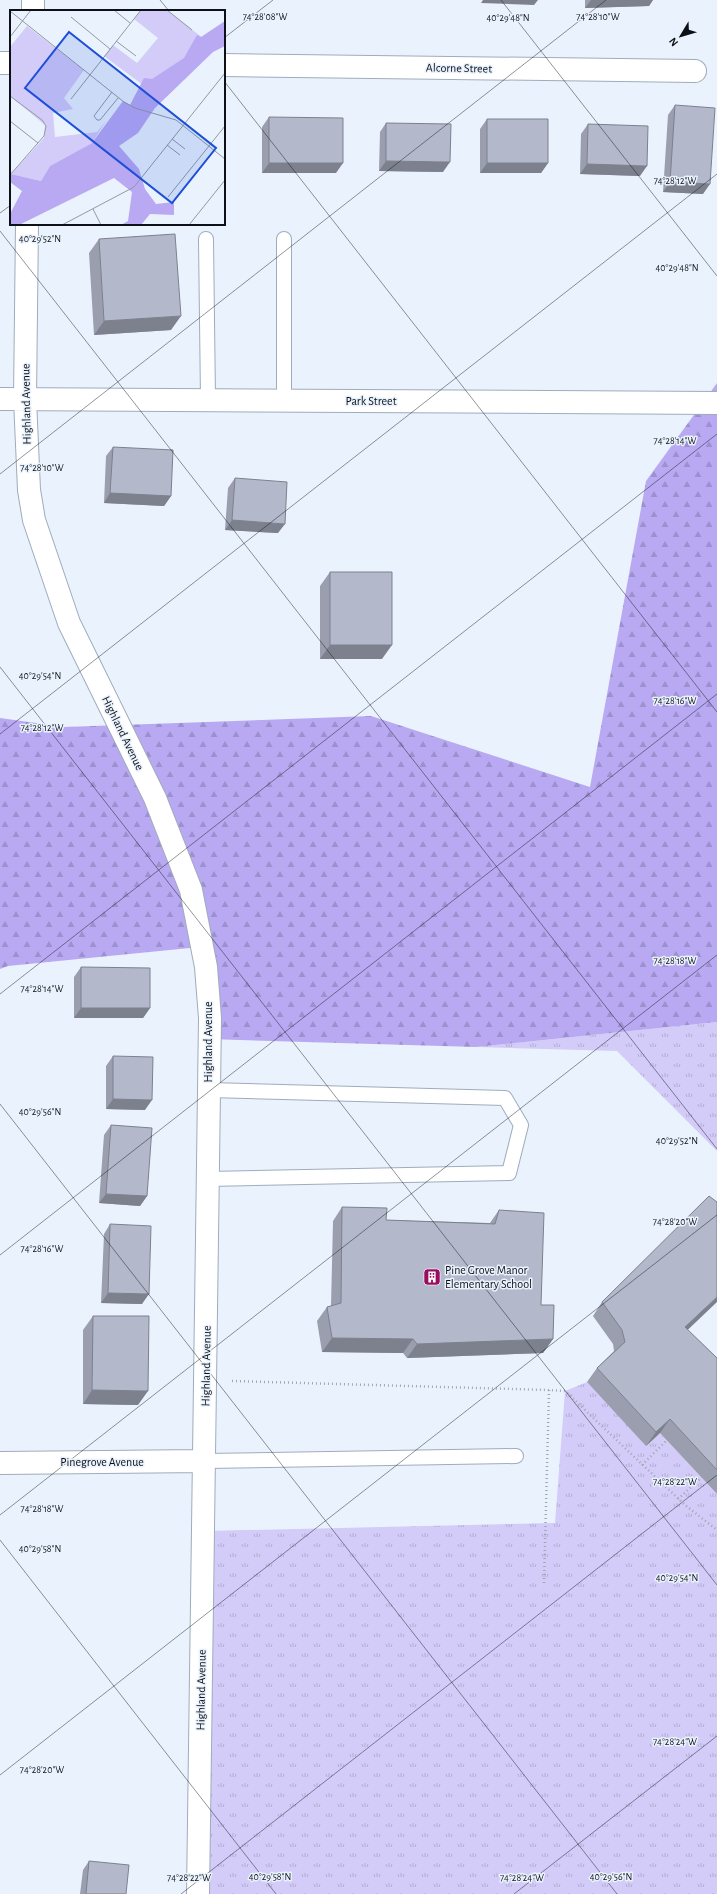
<svg xmlns="http://www.w3.org/2000/svg" width="717" height="1894" font-family="'Alegreya Sans',sans-serif">
<defs>
<pattern id="grass-tufts" width="24" height="20" patternUnits="userSpaceOnUse"><rect width="24" height="20" fill="#d3cbf8"/><path d="M3 7l-1-3M5 7V3M7 7l1-3M15 17l-1-3M17 17v-4M19 17l1-3" fill="none" stroke="#b4add4"/></pattern>
<pattern id="forest-firs" width="22" height="20" patternUnits="userSpaceOnUse"><rect width="22" height="20" fill="#b8a9f2"/><path d="M5 1l3.5 6h-7zM16 11l3.5 6h-7z" fill="#9d90cf"/></pattern>
</defs>
<rect width="100%" height="100%" fill="#eaf3fd"/>
<!-- grass -->
<path fill="url(#grass-tufts)" d="M717,1022V1151L617,1051L476,1047Z
M587,1382L646,1445L660,1433L717,1494V1894H203L205,1531L555,1523L565,1391Z"/>
<!-- forest -->
<path fill="url(#forest-firs)" d="M717,383V1022L476,1047L207,1039L200,947L8,966L0,969V718L65,727L371,716L590,787L646,481Z"/>
<g fill="none" stroke-linecap="round" stroke-linejoin="round">
<defs>
<path id="service" d="M206,239L208,400
M284,401V239
M208,1179L509,1173L521,1125L505,1098L209,1090
M204,1461L516,1456"/>
<path id="minor" d="M33,11V0
M0,63H11
M224,65L695,71
M27,224L25,399L29,490L34,520L69,623L155,798L191,890L206,967L210,1018L198,1894
M0,399L717,403
M0,1463L204,1461"/>
</defs>
<!-- service casing -->
<use href="#service" stroke="#9facbc" stroke-width="16"/>
<!-- minor casing -->
<use href="#minor" stroke="#9facbc" stroke-width="24"/>
<!-- path -->
<path stroke="#a0a7b0" stroke-width="2.5" stroke-dasharray="1 3" stroke-linecap="butt" d="M232,1381L549,1390
M642,1465L667,1440
M678,1499L702,1477
M544,1583L549,1390L565,1391L685,1505L717,1530"/>
<!-- service -->
<use href="#service" stroke="#fff" stroke-width="14"/>
<!-- minor -->
<use href="#minor" stroke="#fff" stroke-width="22"/>
</g>
<!-- wall -->
<path fill="#9a9eaf" d="M585,0H653L649,6L585,8Z
M675,105L703,194L663,192L668,115Z
M269,117L336,173H262V127Z
M487,119L548,163L541,173H480V129Z
M386,123L443,172L379,171L380,132Z
M588,124L640,176L580,174L581,134Z
M99,239L171,330L94,335L89,253Z
M113,447L171,496L164,506L104,503L106,456Z
M235,478L278,533L225,530L228,488Z
M330,572L382,659H320V586Z
M81,967L150,1008L143,1018H74V977Z
M113,1056L145,1110L106,1109V1066Z
M111,1125L147,1196L140,1206L99,1203L104,1135Z
M342,1207L386,1220L490,1223L499,1210L541,1305L553,1339L543,1353L407,1358L403,1353L322,1352L317,1321L327,1307L331,1306L333,1221Z
M110,1224L142,1304L101,1303L104,1234Z
M602,1302L688,1330L717,1358V1494L660,1433L646,1446L587,1382L597,1368L614,1351L613,1344L593,1316Z
M93,1316L138,1405L83,1404V1330Z
M89,1861L126,1894H80L83,1870Z"/>
<!-- shaded-wall -->
<path fill="#7d818e" d="M483,0H538L534,5L481,3Z
M591,0H653L649,6L585,8Z
M386,161L450,162L443,172L379,171Z
M269,163H343L336,173H262Z
M487,163H548L541,173H480Z
M587,164L647,166L640,176L580,174Z
M670,182L710,184L703,194L663,192Z
M181,316L171,330L94,335L104,321Z
M110,493L171,496L164,506L104,503Z
M232,520L285,524L278,533L225,530Z
M330,645H392L382,659H320Z
M81,1008H150L143,1018H74Z
M113,1099L152,1100L145,1110L106,1109Z
M106,1194L147,1196L140,1206L99,1203Z
M108,1293L149,1294L142,1304L101,1303Z
M717,1297V1302L676,1341L685,1327Z
M332,1338L413,1339L403,1353L322,1352Z
M553,1339L543,1353L407,1358L417,1344Z
M92,1390L148,1391L138,1405L83,1404Z
M670,1419L660,1433L646,1446L656,1432Z"/>
<!-- building -->
<path fill="#b3b8cb" stroke="#7d818e" d="M675,105L715,108L710,184L670,182Z
M269,117L343,118V163H269Z
M487,119H548V163H487Z
M386,123L451,124L450,162L386,161Z
M588,124L648,126L647,166L587,164Z
M175,234L181,316L104,321L99,239Z
M113,447L173,450L171,496L110,493Z
M235,478L287,482L285,524L232,520Z
M330,572H392V645H330Z
M81,967L150,968V1008H81Z
M113,1056L153,1057L152,1100L113,1099Z
M111,1125L152,1128L147,1196L106,1194Z
M709,1196L717,1202V1297L685,1327L717,1358V1470L670,1419L656,1432L597,1368L625,1342L622,1330L602,1302Z
M342,1207L387,1208L386,1220L495,1224L499,1210L544,1213L541,1305H554L553,1339L417,1344L413,1339L332,1338L327,1307L341,1303Z
M110,1224L151,1226L149,1294L108,1293Z
M93,1316H149L148,1391L92,1390Z
M89,1861L129,1865L126,1894H86Z"/>
<!-- ticks -->
<path fill="none" stroke="#0d1117" stroke-width="1" stroke-opacity="0.45" d="M160,0L169,11M501,0L717,276M224,38L273,0M224,81L717,712M0,213L11,205M0,231L717,1149M0,474L606,0M0,667L717,1585M0,734L717,174M0,994L717,434M0,1104L617,1894M0,1255L717,694M0,1515L717,955M0,1540L276,1894M0,1775L717,1215M181,1894L717,1475M514,1894L717,1736"/>
<!-- icons -->
<defs>
<symbol id="building-square" viewBox="-11 -11 22 22"><rect x="-9" y="-9" width="18" height="18" rx="4" fill="#980d60" stroke="#eaf3fd"/><path d="M-4-6H4V6H1V3H-1V6H-4ZM-2.5-4.3h1.7v1.8h-1.7ZM.8-4.3h1.7v1.8H.8ZM-2.5-1h1.7V.8h-1.7ZM.8-1h1.7V.8H.8Z" fill="#fff"/></symbol>
</defs>
<g fill-rule="evenodd">
<use href="#building-square" x="422" y="1267" width="20" height="20"/>
</g>
<g text-anchor="middle" stroke-width="3" stroke-linejoin="round" paint-order="stroke">
<!-- street labels -->
<g font-size="12" fill="#0d1117" stroke="#eaf3fd">
<text transform="translate(459 68) rotate(1)" y="4">Alcorne Street</text>
<text x="371" y="405">Park Street</text>
<text transform="translate(26 404) rotate(-91)" y="4">Highland Avenue</text>
<text transform="translate(123 733) rotate(64)" y="4">Highland Avenue</text>
<text transform="translate(208 1042) rotate(-90)" y="4">Highland Avenue</text>
<text transform="translate(206 1366) rotate(-89)" y="4">Highland Avenue</text>
<text x="102" y="1466">Pinegrove Avenue</text>
<text transform="translate(201 1690) rotate(-89)" y="4">Highland Avenue</text>
</g>
<!-- poi labels -->
<g font-size="12" fill="#0d1117" stroke="#eaf3fd" text-anchor="start">
<text x="445" y="1274">Pine Grove Manor<tspan x="445" dy="14">Elementary School</tspan></text>
</g>
</g>
<!-- overview -->
<g transform="translate(10 10)">
<rect width="215" height="215" fill="#eaf3fd"/>
<path d="M131,0H157L194,29L149,87L94,46L103,35L127,53L148,28L124,9ZM17,16L74,60L54,88L63,99L43,103L45,127L87,122L96,111L82,133L40,156L31,171L1,164L34,128L35,115L0,86V37Z" fill="#d3cbf8"/>
<path d="M215,11V36L203,42L145,98L128,123L109,136L129,159L135,179L146,194L164,192V205L140,204L131,215H111L118,211L122,182L104,168L9,215H0V204L12,181L0,172L1,164L31,171L40,156L82,133L113,91L120,95L134,68L142,69L174,48L187,25L191,27Z" fill="#b8a9f2"/>
<path d="M147,31L157,39L149,47L141,41Z" fill="#d3cbf8"/>
<path fill="none" stroke="#9299a1" stroke-width="1" d="M104,0L120,13M157,0L182,20M0,1L114,92L125,98L166,110L215,149M61,7L100,39M0,27L21,0M106,31L126,46M102,82L84,106L87,110H90L108,88M0,86L32,110L36,116L34,126L0,165M61,89L131,0M0,111L28,133M162,129L175,139M157,135L170,145M158,187L215,116M83,199L91,215M52,215L124,177L215,63M179,215L215,170"/>
<path fill="#1d4ed8" fill-opacity="0.15" stroke="#1d4ed8" stroke-width="2" d="M59,22L206,138L162,193L15,78Z"/>
<rect width="215" height="215" fill="none" stroke="#0d1117" stroke-width="2"/>
</g>
<g font-size="10" text-anchor="middle" fill="#0d1117" stroke="#eaf3fd" stroke-width="3" stroke-linejoin="round" paint-order="stroke">
<text x="265" y="20">74°28'08"W</text>
<text x="598" y="20">74°28'10"W</text>
<text x="508" y="21">40°29'48"N</text>
<text x="675" y="184">74°28'12"W</text>
<text x="40" y="242">40°29'52"N</text>
<text x="677" y="271">40°29'48"N</text>
<text x="675" y="444">74°28'14"W</text>
<text x="42" y="471">74°28'10"W</text>
<text x="40" y="679">40°29'54"N</text>
<text x="675" y="704">74°28'16"W</text>
<text x="42" y="731">74°28'12"W</text>
<text x="675" y="964">74°28'18"W</text>
<text x="42" y="992">74°28'14"W</text>
<text x="40" y="1115">40°29'56"N</text>
<text x="677" y="1144">40°29'52"N</text>
<text x="675" y="1225">74°28'20"W</text>
<text x="42" y="1252">74°28'16"W</text>
<text x="675" y="1485">74°28'22"W</text>
<text x="42" y="1512">74°28'18"W</text>
<text x="40" y="1552">40°29'58"N</text>
<text x="677" y="1581">40°29'54"N</text>
<text x="675" y="1745">74°28'24"W</text>
<text x="42" y="1773">74°28'20"W</text>
<text x="270" y="1880">40°29'58"N</text>
<text x="611" y="1880">40°29'56"N</text>
<text x="189" y="1881">74°28'22"W</text>
<text x="522" y="1881">74°28'24"W</text>
</g>
<!-- north arrow -->
<g transform="translate(681 36) rotate(232)" stroke="#eaf3fd" stroke-width="3" paint-order="stroke">
<path d="M0-3L7 15L0 10L-7 15Z" fill="#0d1117"/>
<text y="-6" font-size="11" font-weight="bold" text-anchor="middle" fill="#0d1117">N</text>
</g>
</svg>
